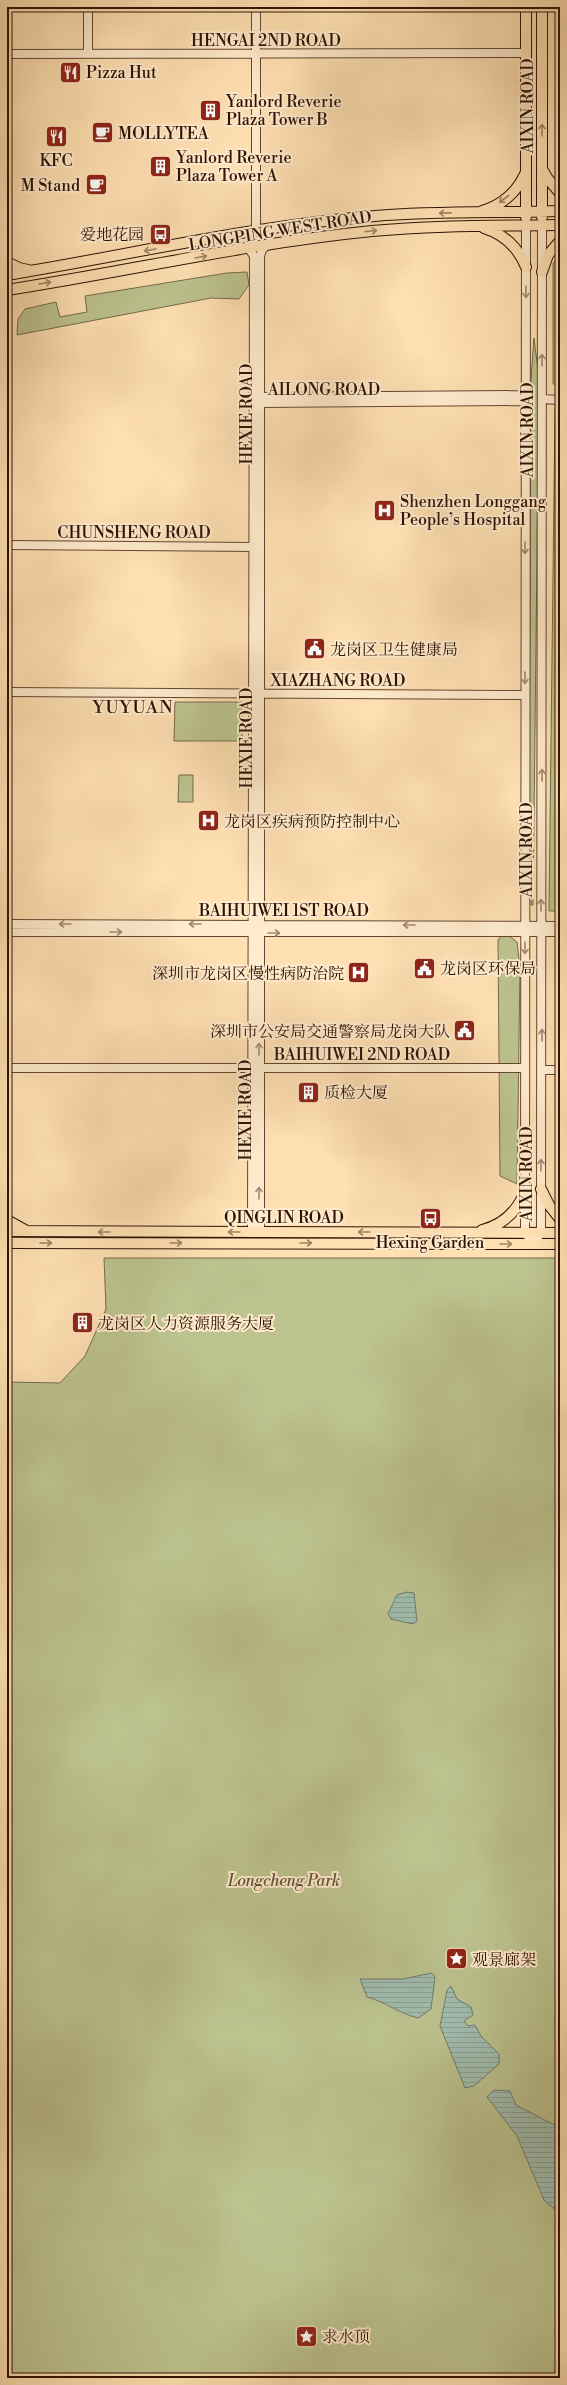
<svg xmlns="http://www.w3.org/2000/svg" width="567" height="2385" font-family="'Libre Bodoni','Noto Serif SC',serif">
<defs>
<pattern id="water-rules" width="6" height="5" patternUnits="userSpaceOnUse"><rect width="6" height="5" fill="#a0bdaf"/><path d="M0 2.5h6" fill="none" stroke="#8aa195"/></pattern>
</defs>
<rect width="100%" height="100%" fill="#ffe0b2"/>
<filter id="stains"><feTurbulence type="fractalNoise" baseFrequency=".005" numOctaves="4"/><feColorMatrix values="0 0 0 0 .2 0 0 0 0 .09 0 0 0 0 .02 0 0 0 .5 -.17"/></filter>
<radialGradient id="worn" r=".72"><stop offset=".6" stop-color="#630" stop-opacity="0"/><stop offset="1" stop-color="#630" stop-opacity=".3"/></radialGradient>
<!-- green -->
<path fill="#bcc38f" stroke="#766a4a" d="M560,258V384H553V263Z
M247,272L249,285L239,299L211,298L17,335L18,319L25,309L56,302L60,317L87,312L85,296L227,273Z
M534,338L539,379L533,905H531V838L529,810L531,379Z
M555,408H560V911H549Z
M175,702H242V741H174Z
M179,775H193V802H178Z
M504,932L517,942L520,968L517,1184L500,1176L498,940Z
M104,1258H560V2378H7V1382L60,1383L85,1356L106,1309Z"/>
<!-- water -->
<path fill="url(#water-rules)" stroke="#73796b" d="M407,1592L414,1593L417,1621L413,1624L391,1619L388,1614L397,1595Z
M432,1973L435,1977L431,2009L418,2018C398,2013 386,2002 367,1997L360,1979H402Z
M451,1986L457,1999L471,2007L473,2015L464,2021L468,2026L475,2025L481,2036L499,2054V2064L474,2086L465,2088L440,2026L447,1990Z
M494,2090L510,2091L516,2105L560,2128V2214L544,2200L517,2136L487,2097Z"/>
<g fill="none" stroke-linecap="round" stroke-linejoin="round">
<defs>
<path id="minor" d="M88,7V54
M256,7V231
M7,54L526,53
M526,225L525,1232L533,1244L541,1233L542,225
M249,249L254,256L252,1232
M256,397L525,395
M542,399L560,400
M257,400L260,403L526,401
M7,545L257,547
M7,692L525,695
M7,924L560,926
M7,932H560
M7,1068H525
M542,1070H560
M260,1232V256L262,250L266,246"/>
<path id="major" d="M542,169L548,179L560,193
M482,211C501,206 517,192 525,174
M526,217V7
M542,217V7
M484,228C503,234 518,247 526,267
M7,262L19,268L28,270
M542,272L548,255L560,241
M7,275C129,255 251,226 375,216C436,211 499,213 560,211
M7,290C129,271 250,243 372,231C434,225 497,226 560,225
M541,1189L549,1205L560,1219
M7,1220L25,1230
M482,1230C503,1225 517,1211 525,1192
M7,1231L560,1233
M7,1243L560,1244"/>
</defs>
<!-- minor casing -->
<use href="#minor" stroke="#644630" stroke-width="10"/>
<!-- major casing -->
<use href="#major" stroke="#301204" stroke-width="12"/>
<!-- minor -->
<use href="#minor" stroke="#ffebcd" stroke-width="8"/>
<!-- major -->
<use href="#major" stroke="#ffe0b2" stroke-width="10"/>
</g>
<!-- one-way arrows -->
<defs><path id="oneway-shaft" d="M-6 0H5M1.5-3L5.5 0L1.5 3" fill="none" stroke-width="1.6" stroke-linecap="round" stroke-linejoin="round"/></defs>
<g stroke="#a28364">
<use href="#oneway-shaft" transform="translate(542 130) rotate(-90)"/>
<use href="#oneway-shaft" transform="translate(504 199) rotate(143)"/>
<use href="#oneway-shaft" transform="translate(445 213) rotate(179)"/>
<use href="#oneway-shaft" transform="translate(371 231) rotate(-6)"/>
<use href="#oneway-shaft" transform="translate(150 250) rotate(170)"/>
<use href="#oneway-shaft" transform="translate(201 257) rotate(-10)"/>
<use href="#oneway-shaft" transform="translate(45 283) rotate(-10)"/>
<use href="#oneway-shaft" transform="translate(104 1232) rotate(-180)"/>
<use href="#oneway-shaft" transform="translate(234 1232) rotate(-180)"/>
<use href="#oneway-shaft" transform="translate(364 1232) rotate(-180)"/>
<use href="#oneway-shaft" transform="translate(46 1243)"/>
<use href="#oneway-shaft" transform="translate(176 1243)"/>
<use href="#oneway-shaft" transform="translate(306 1243)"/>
<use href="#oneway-shaft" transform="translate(506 1244)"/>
</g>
<g stroke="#a28973">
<use href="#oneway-shaft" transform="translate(526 292) rotate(90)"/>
<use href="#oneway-shaft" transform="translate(542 360) rotate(-90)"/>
<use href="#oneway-shaft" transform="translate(525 548) rotate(90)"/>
<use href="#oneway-shaft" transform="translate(525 678) rotate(90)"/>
<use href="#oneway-shaft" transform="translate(542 775) rotate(-90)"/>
<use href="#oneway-shaft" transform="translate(541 905) rotate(-90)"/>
<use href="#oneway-shaft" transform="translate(65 924) rotate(-180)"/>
<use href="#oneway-shaft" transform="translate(195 924) rotate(-180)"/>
<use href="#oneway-shaft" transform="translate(409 925) rotate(-180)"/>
<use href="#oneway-shaft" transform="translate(116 932)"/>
<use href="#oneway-shaft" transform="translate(274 933)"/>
<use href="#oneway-shaft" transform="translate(525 948) rotate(90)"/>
<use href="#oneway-shaft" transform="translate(542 1035) rotate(-90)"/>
<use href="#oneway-shaft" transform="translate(259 1049) rotate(-90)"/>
<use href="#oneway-shaft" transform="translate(541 1165) rotate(-90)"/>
<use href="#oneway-shaft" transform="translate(259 1193) rotate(-90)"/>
</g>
<!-- icons -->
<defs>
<symbol id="restaurant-square" viewBox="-11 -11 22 22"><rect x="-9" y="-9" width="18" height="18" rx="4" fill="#8f2418" stroke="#ffebcd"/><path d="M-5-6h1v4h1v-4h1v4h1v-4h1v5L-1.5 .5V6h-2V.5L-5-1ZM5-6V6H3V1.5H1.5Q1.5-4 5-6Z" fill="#fff"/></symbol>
<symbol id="building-square" viewBox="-11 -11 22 22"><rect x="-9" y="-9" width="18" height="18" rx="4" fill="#8f2418" stroke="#ffebcd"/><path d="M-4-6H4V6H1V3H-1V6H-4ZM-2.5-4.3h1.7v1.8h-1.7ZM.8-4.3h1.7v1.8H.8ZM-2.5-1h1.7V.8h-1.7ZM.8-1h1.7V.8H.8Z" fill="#fff"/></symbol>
<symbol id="cafe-square" viewBox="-11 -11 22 22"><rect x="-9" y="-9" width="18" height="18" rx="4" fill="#8f2418" stroke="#ffebcd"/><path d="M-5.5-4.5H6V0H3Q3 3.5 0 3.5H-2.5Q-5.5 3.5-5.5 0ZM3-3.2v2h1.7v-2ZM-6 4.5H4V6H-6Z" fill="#fff"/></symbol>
<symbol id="bus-square" viewBox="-11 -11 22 22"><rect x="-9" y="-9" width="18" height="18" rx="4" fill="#8f2418" stroke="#ffebcd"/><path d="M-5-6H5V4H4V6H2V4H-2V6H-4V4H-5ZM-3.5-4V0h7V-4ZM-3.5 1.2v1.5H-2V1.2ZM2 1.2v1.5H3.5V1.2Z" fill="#fff"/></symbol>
<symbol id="hospital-square" viewBox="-11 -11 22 22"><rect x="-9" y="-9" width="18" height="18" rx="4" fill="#8f2418" stroke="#ffebcd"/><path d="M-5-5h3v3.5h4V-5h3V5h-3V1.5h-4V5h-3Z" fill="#fff"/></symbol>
<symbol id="civic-square" viewBox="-11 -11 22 22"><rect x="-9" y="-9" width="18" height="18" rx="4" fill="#8f2418" stroke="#ffebcd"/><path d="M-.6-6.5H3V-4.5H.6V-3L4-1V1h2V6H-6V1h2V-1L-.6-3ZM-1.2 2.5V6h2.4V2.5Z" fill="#fff"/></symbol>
<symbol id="sight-square" viewBox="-11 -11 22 22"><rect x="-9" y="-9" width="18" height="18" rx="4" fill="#8f2418" stroke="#ffebcd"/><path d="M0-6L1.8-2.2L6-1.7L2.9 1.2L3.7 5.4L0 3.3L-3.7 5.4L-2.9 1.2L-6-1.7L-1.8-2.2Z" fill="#fff"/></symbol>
</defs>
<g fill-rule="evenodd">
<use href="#restaurant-square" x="58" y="60" width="25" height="25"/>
<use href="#building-square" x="198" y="98" width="25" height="25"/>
<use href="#cafe-square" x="90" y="120" width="25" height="25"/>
<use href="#restaurant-square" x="44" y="124" width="25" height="25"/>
<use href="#building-square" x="148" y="154" width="25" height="25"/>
<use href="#cafe-square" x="84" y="172" width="25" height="25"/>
<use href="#bus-square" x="148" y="222" width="25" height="25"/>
<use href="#hospital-square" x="372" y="498" width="25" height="25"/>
<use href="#civic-square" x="302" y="636" width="25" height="25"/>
<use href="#hospital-square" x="196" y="808" width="25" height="25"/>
<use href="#civic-square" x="412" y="956" width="25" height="25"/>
<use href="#hospital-square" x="346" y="960" width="25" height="25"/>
<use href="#civic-square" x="452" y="1018" width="25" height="25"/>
<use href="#building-square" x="296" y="1080" width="25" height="25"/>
<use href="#bus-square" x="418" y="1206" width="25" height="25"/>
<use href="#building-square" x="70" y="1310" width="25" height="25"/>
<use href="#sight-square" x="444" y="1946" width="25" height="25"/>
<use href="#sight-square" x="294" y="2324" width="25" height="25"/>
</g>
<g text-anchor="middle" stroke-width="4" stroke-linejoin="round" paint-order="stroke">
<!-- street labels -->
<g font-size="16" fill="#301204" stroke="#ffebcd">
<text x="266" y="46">HENGAI 2ND ROAD</text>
<text transform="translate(527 106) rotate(-90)" y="6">AIXIN ROAD</text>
<text transform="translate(280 230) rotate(-9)" y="6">LONGPING WEST ROAD</text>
<text x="324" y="395">AILONG ROAD</text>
<text transform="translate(246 414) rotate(-90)" y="6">HEXIE ROAD</text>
<text transform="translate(527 430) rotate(-90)" y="6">AIXIN ROAD</text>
<text x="134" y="538">CHUNSHENG ROAD</text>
<text x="338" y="686">XIAZHANG ROAD</text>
<text transform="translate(246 738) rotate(-90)" y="6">HEXIE ROAD</text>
<text transform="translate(526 850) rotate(-90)" y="6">AIXIN ROAD</text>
<text x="284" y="916">BAIHUIWEI 1ST ROAD</text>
<text x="362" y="1060">BAIHUIWEI 2ND ROAD</text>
<text transform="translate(245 1110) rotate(-90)" y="6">HEXIE ROAD</text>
<text transform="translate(526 1174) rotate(-90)" y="6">AIXIN ROAD</text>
<text x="284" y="1223">QINGLIN ROAD</text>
</g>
<!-- poi labels -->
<g font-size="16" fill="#301204" stroke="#ffebcd" text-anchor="start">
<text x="86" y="78">Pizza Hut</text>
<text x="226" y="107">Yanlord Reverie<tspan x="226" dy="18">Plaza Tower B</tspan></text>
<text x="118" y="139">MOLLYTEA</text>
<text x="176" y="163">Yanlord Reverie<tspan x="176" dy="18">Plaza Tower A</tspan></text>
<text x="56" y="166" text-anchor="middle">KFC</text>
<text x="80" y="191" text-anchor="end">M Stand</text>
<text x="144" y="240" text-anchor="end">爱地花园</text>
<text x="400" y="507">Shenzhen Longgang<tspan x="400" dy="18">People’s Hospital</tspan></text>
<text x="330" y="655">龙岗区卫生健康局</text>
<text x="224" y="827">龙岗区疾病预防控制中心</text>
<text x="440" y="974">龙岗区环保局</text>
<text x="344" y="979" text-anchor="end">深圳市龙岗区慢性病防治院</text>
<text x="450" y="1037" text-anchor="end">深圳市公安局交通警察局龙岗大队</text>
<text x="324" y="1098">质检大厦</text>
<text x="430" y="1248" text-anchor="middle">Hexing Garden</text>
<text x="98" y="1329">龙岗区人力资源服务大厦</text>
<text x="472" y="1965">观景廊架</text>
<text x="322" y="2342">求水顶</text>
</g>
<!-- park labels -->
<g font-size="16" font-style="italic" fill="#615035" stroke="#ffebcd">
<text x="284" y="1886">Longcheng Park</text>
</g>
<!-- quarter labels -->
<g font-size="18" letter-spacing="1" fill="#301204" stroke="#ffebcd">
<text x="133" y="713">YUYUAN</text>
</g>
</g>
<!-- margin -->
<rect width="567" height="2385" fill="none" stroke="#ffe0b2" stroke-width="24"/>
<rect x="8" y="8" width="551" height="2369" fill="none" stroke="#301204" stroke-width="2"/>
<rect x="12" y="12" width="543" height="2361" fill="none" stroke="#301204"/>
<rect width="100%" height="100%" filter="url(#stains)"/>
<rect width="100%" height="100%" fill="url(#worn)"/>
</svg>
